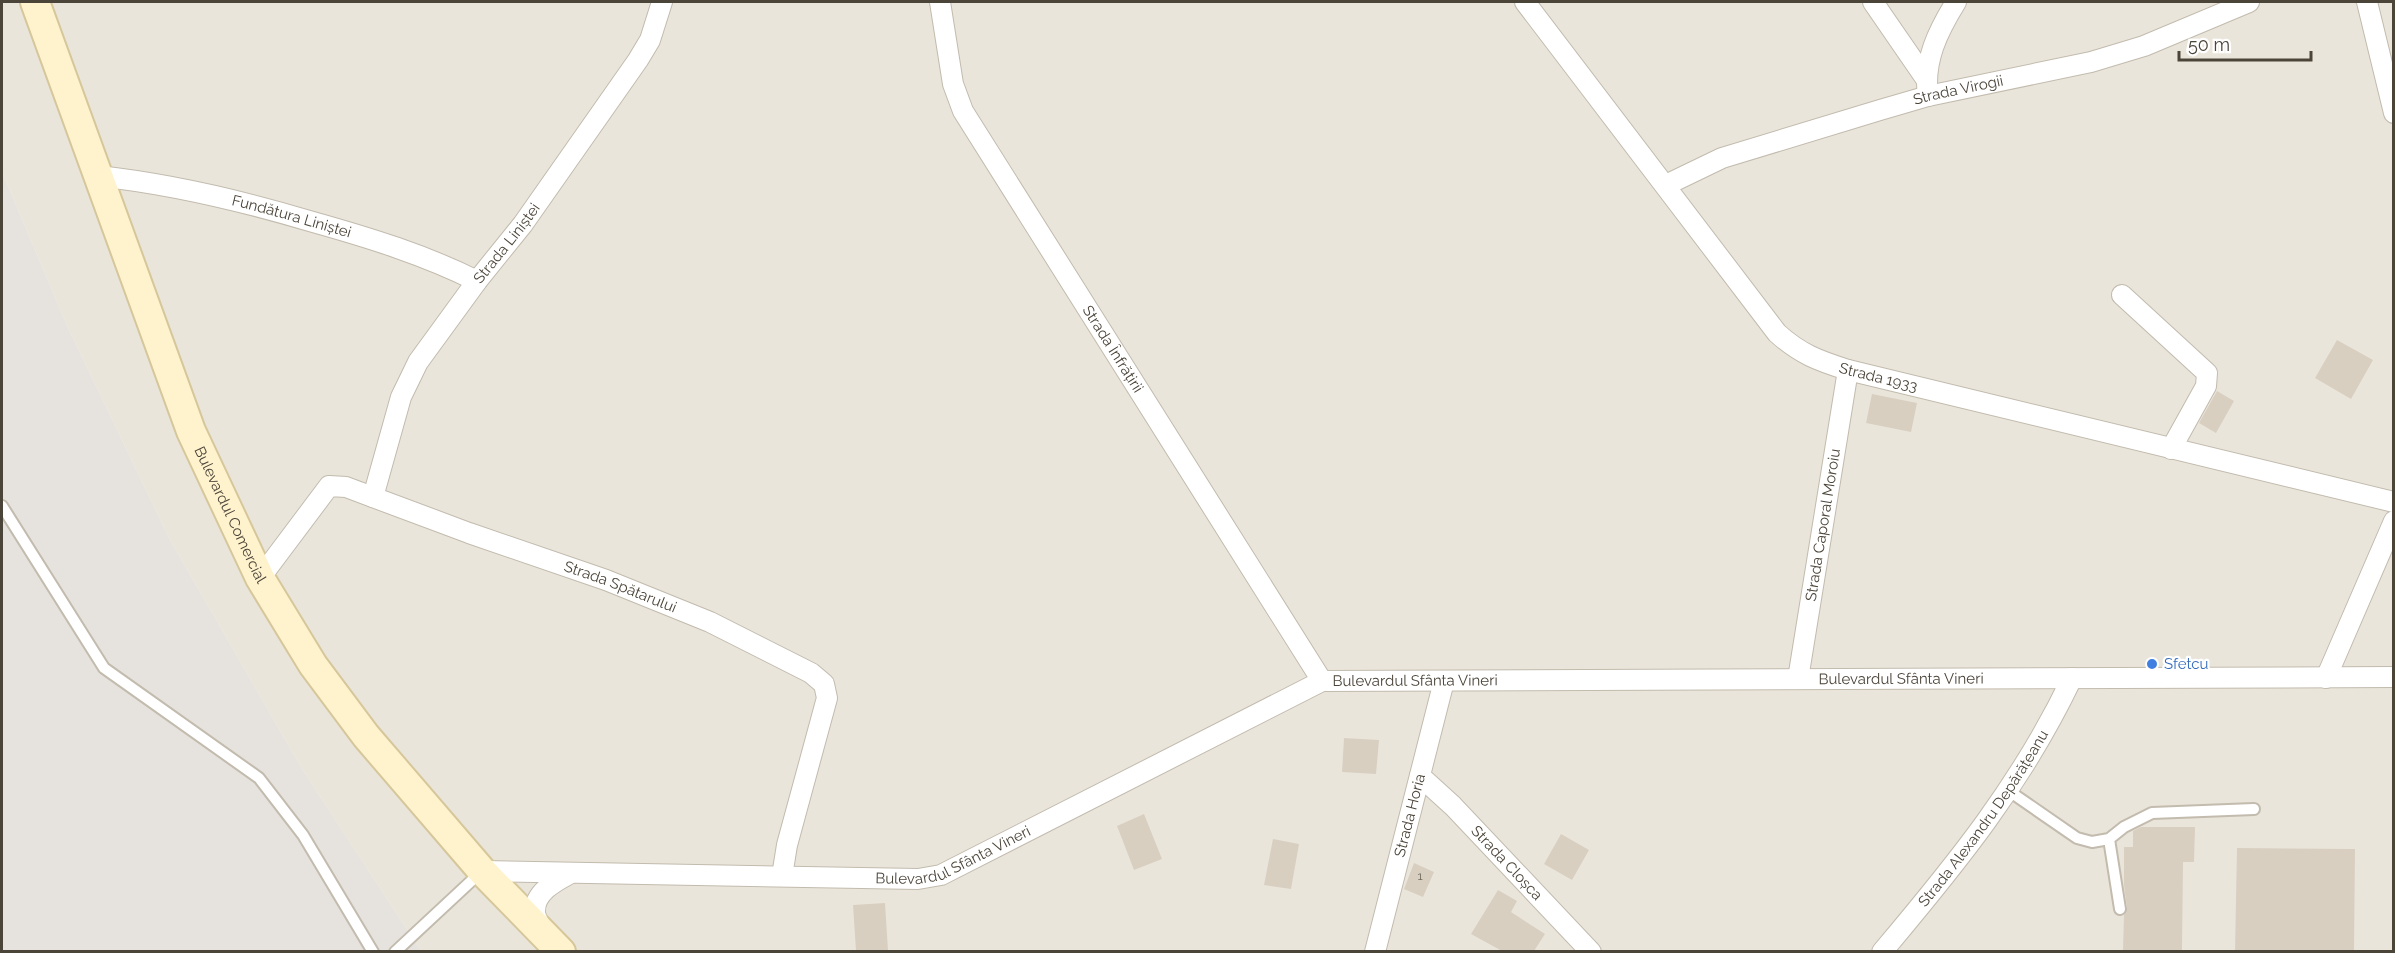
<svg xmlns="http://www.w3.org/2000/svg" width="2395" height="953" font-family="Raleway,sans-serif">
<rect width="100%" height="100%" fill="#f6f3ec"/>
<!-- residential -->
<path fill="#eae5da" d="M2,2H2393V951H421L302,769L170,540L68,328L2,172Z"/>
<!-- industrial -->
<path fill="#e6e2dd" d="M2,172L68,328L170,540L302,769L421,951H2Z"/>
<!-- building -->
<path fill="#d8cfc1" d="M2337,340L2373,360L2351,399L2315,378Z
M2217,391L2234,401L2216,433L2199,423Z
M1872,394L1917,403L1911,432L1866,423Z
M1344,738L1379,740L1376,774L1342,772Z
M1144,814L1162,859L1134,870L1117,826Z
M2141,827H2195L2194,862H2183L2182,950H2123L2124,915L2127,908L2124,885V847H2133V831Z
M1561,834L1589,850L1572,880L1544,864Z
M1273,839L1299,844L1291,889L1264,885Z
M2237,848L2355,849L2354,951H2235Z
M1414,863L1434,872L1423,897L1404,889Z
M1498,890L1517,901L1511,912L1545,934L1534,951H1502L1471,934Z
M885,903L888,951H856L853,905Z"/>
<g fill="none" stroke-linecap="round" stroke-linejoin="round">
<defs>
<path id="service" d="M2,506L104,668L259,778L303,835L373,952
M2009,791L2077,838L2092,842L2109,839L2124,827L2152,813L2254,809
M2109,839L2120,909
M395,952L482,871"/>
<g id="minor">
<path id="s1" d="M940,2L953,84L963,111L1322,681"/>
<path id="s2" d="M1525,2L1777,333C1800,354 1819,361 1848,370L2394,502"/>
<path d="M1873,2L1926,79"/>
<path d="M2367,2L2394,113"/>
<path d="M1928,96C1923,61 1938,31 1956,2"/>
<path id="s3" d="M98,176C171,184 243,201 313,222C370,238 425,255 477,281"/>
<path id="s4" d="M1666,185L1722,158L1880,110L1928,96L2091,62L2144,46L2249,2"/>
<path d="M2122,295L2207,373L2206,386L2171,449"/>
<path id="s5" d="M373,497L401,397L418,362L477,281L523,224L638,60L650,40L662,2"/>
<path id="s6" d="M260,578L329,486L346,487L469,533L606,580L710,622L811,673L824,684L827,698L787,845L782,876"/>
<path d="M2326,678L2394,521"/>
<path id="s7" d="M1798,679L1848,370"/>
<path id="s8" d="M1420,776L1453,806L1591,952"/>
<path id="s9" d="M482,871L918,879L941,875L1322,681L2394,677"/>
<path d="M542,930C540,925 535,917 535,912C534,892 556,881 571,873"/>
<path id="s10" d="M1375,952L1444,681"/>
<path id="s11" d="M1882,952C1957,863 2022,783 2072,678"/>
</g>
<g id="secondary">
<path id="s12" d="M35,2L191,431L260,578L313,665L366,736L482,871L561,952"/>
</g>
</defs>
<!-- service casing -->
<use href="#service" stroke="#c2bbae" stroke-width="14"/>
<!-- minor casing -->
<use href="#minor" stroke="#c2bbae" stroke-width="22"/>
<!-- secondary casing -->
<use href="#secondary" stroke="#d6c79b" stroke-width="32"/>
<!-- service -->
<use href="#service" stroke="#fff" stroke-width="10"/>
<!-- minor -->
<use href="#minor" stroke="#fff" stroke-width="20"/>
<!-- secondary -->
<use href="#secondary" stroke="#fff3cd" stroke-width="28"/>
</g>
<!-- markers -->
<circle fill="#3f7fe0" stroke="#fff" stroke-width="2" cx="2152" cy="664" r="6"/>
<g text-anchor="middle" stroke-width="4.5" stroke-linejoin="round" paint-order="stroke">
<!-- number labels -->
<g font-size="12" fill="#6e675b">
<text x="1420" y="880">1</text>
</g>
<!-- street labels -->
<g font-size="15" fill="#4b4439" stroke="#fff">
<text dy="5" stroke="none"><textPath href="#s4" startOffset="308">Strada Virogii</textPath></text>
<text dy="5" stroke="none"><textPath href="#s3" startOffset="198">Fundătura Liniștei</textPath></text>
<text dy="5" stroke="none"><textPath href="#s5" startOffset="291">Strada Liniștei</textPath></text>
<text dy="5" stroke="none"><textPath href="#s1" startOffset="393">Strada Înfrățirii</textPath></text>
<text dy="5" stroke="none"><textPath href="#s2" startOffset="528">Strada 1933</textPath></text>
<text dy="5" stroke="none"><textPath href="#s12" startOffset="549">Bulevardul Comercial</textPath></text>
<text dy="5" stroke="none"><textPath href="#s7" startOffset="156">Strada Caporal Moroiu</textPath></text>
<text dy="5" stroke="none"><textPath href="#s6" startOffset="424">Strada Spătarului</textPath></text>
<text dy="5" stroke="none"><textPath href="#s9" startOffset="1466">Bulevardul Sfânta Vineri</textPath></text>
<text dy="5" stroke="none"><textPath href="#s9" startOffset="980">Bulevardul Sfânta Vineri</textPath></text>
<text dy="5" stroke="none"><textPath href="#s10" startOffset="141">Strada Horia</textPath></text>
<text dy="5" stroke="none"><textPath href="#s11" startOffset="168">Strada Alexandru Depărățeanu</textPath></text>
<text dy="5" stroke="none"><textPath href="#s9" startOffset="476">Bulevardul Sfânta Vineri</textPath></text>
<text dy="5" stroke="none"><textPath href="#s8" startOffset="123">Strada Cloșca</textPath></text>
</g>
<!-- shop labels -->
<g font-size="15" fill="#366cbe" stroke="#fff" text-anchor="start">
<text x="2164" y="669">Sfetcu</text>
</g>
</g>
<!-- border -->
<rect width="2395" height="953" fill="none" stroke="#4b4439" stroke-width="6"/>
<!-- scale -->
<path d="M2179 51v9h132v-9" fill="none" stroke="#4b4439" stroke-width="3"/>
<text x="2188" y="51" font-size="18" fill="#4b4439" stroke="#ffffff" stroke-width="4.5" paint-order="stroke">50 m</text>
</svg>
